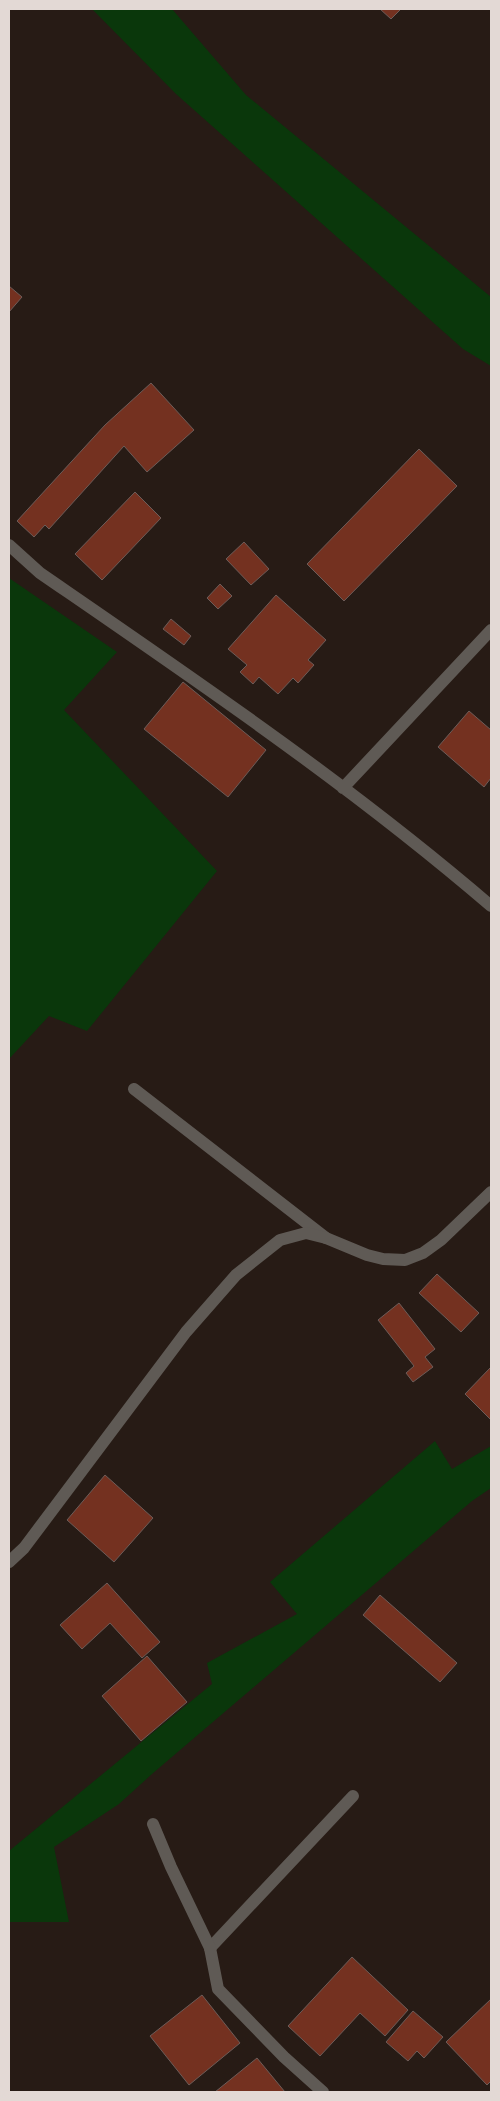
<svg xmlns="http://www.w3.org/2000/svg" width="500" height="2101" font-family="Raleway,sans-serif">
<rect width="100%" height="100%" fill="#271b15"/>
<!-- green -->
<path fill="#0a370b" d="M92,9H172L246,95L491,297V366L463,349L176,94Z
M9,578L117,652L64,710L217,871L87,1031L49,1016L9,1059Z
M435,1441L452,1469L491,1446V1488L472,1501L152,1774L119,1804L54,1847L69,1922H9V1851L212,1684L207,1663L297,1614L270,1582Z"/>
<!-- building -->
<path fill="#743120" stroke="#6d5c58" d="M380,9H401L391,19Z
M9,286L22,297L9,312Z
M151,383L194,430L147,472L124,446L49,529L45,525L34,537L17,521L105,425Z
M419,449L457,486L344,601L307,564Z
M135,492L161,518L102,580L75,554Z
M244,542L269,569L251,585L226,559Z
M220,584L232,596L218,609L207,598Z
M276,595L326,640L308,660L314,665L298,683L293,678L278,694L259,677L253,684L240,672L247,665L228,649Z
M171,619L191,636L184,645L163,629Z
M183,682L266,750L228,797L144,729Z
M469,711L491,730V778L484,787L438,747Z
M437,1274L479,1313L461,1332L419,1293Z
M399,1303L435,1349L425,1357L433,1367L413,1382L406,1373L414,1366L378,1320Z
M491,1367V1420L465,1394Z
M105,1475L153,1518L114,1562L67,1520Z
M107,1583L160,1642L142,1658L110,1623L82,1649L60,1625Z
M380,1595L457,1663L440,1682L363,1615Z
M147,1656L187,1702L141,1741L102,1696Z
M352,1957L408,2010L385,2036L360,2013L320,2056L288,2026Z
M202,1995L240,2043L189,2085L150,2036Z
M491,1999V2081L487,2085L446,2042Z
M413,2011L443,2037L424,2058L417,2051L408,2061L386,2042Z
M257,2058L285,2092H215Z"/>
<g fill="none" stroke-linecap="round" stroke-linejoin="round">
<!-- lane -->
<path stroke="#5f5a55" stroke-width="12" d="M134,1089L326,1238
M210,1948L353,1796"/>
<!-- street -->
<path stroke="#5f5a55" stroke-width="12" d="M9,545L40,573C194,679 349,784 491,906
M343,788L491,630
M9,1562L24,1548L186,1332L236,1275L280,1240L306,1233L326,1238L367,1255L383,1259L405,1260L423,1253L441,1240L491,1192
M153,1824L171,1867L210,1948L218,1989L284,2057L323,2092"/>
</g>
<!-- border -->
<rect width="500" height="2101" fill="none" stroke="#e3d9d5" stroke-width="20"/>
</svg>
